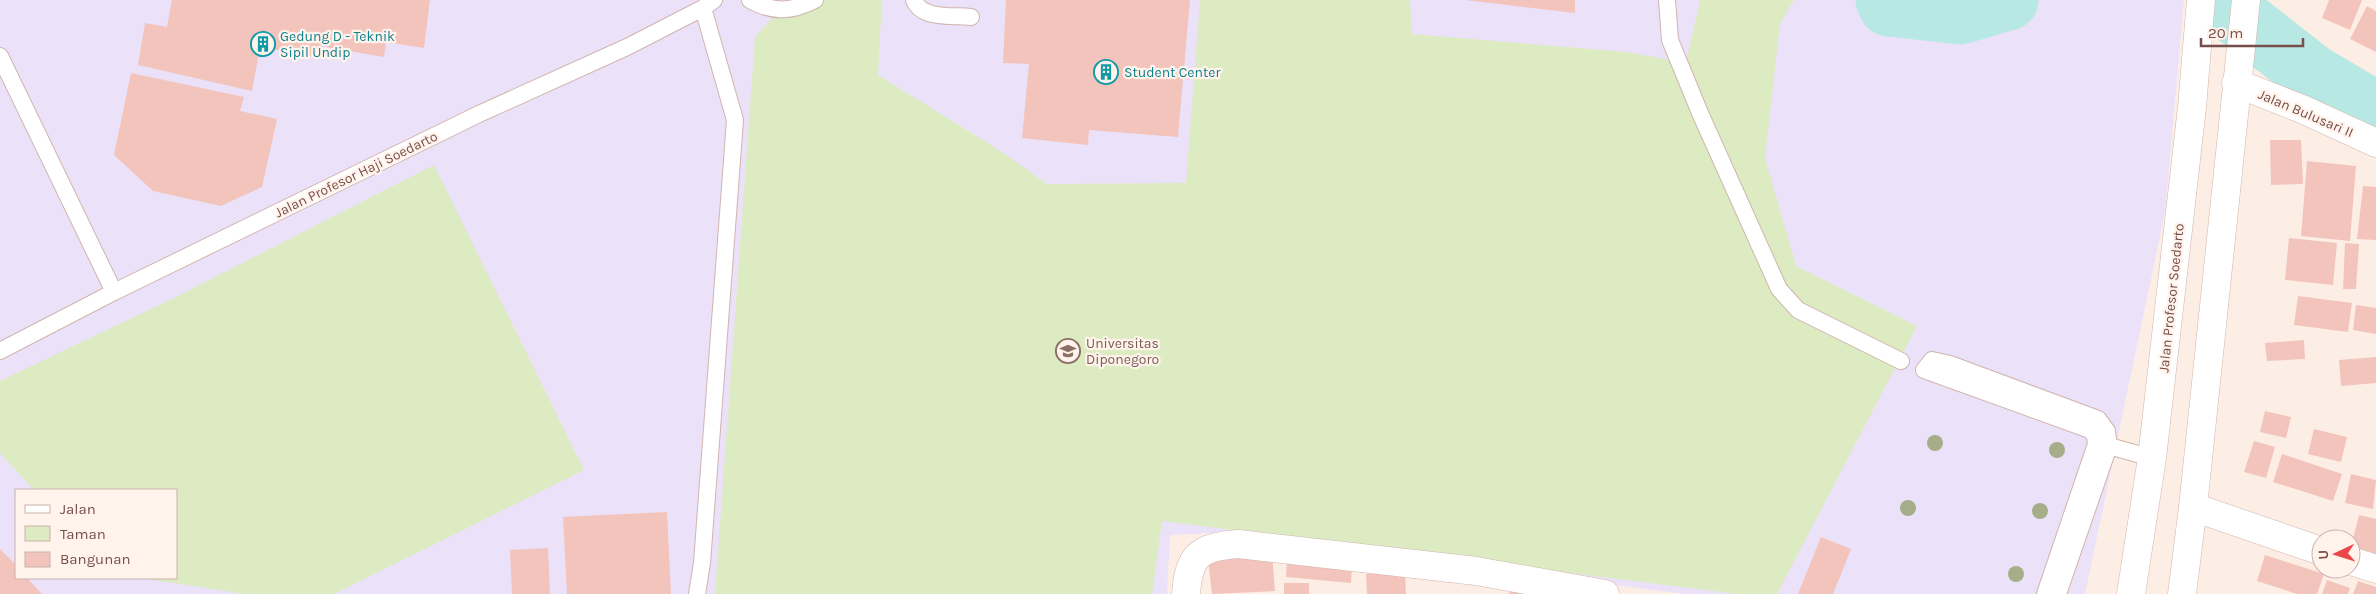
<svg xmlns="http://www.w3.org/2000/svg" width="2376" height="594" font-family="Karla,sans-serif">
<rect width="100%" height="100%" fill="#fdeee5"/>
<!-- education -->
<path fill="#ebe1f9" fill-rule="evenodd" d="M0,0H2184L2165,212L2085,594H1685L1211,533L1170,535L1167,594H0ZM16,490H176V578H16Z"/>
<!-- green -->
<path fill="#ddebc2" d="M788,0H882L878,75L1002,152L1047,184L1186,183L1200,0H1410L1412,34L1627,52L1686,63L1700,0H1794L1780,23L1765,158L1796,266L1917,326L1777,594H1737L1162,521L1152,594H715L755,37Z
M434,165L584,470L334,594H245L140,578H176V490H34L0,453V381L178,296Z"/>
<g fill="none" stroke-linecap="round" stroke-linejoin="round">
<!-- river -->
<path stroke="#b8e8e3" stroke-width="61" d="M1886,0L1889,6L1960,14L2008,0
M2217,0L2313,75L2376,112"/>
</g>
<!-- building -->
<path fill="#f3c4bb" d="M172,0H430L424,48L386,42L384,57L320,46L319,57L260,47L252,91L138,65L145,23L167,27Z
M1006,0H1190L1178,137L1089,130L1088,145L1022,138L1029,64L1003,63Z
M1465,0H1575V13Z
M2329,0H2362L2350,30L2322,18Z
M2367,6L2376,11V52L2350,39Z
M131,73L244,97L240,111L277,119L262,187L221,206L153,191L114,155Z
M2270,140H2301L2303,184L2271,185Z
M2307,161L2356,166L2350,241L2301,236Z
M2363,186L2376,187V240L2357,239Z
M2289,238L2337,243L2333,285L2285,280Z
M2345,243L2359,244L2356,289H2343Z
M2298,296L2352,303L2348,332L2294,325Z
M2356,305L2376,308V334L2353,330Z
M2304,340L2305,359L2267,361L2265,343Z
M2376,357V383L2341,386L2339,360Z
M2265,411L2291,417L2286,438L2260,432Z
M2314,429L2347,437L2341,462L2308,454Z
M2254,441L2275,447L2266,478L2244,472Z
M2282,454L2342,474L2333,501L2273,482Z
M2351,474L2376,480L2373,509L2345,503Z
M667,512L671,594H567L563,517Z
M2359,515L2376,519V554L2351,547Z
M1821,537L1851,549L1833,594H1798Z
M548,548L550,594H512L510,550Z
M0,549L16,565V578H27L42,594H0Z
M1272,553L1275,591L1212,594L1208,559Z
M2265,555L2324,574L2317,594H2297L2257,581Z
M1287,558L1352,564L1351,583L1286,577Z
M1405,572L1406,594H1367L1366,574Z
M2327,580L2350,588L2348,594H2322Z
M2358,581L2376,587V594H2353Z
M1284,583H1309V594H1284Z
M1511,586L1540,594H1509Z"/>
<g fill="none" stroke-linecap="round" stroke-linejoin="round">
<defs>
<path id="service" d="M750,0C773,13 792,12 815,0
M914,0C922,20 952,15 971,17
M1667,0L1670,40L1700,113L1779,289L1798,310L1901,361
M0,56L114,292
M0,351L114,292L479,114L627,47L703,8L714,0
M2109,446L2152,458
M697,594L702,563L735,120L703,8
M2045,594L2096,444L2095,436L2090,430L1924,370L1932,360L1950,364L2098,419L2107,431L2109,446L2058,594"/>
<path id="minor" d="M2236,83L2302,109L2376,143
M2193,507L2321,551
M2351,561L2376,569
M1186,594C1189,554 1200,547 1238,544L1476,571L1605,594"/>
<path id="tertiary" d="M2131,594L2152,458L2192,107L2201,0
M2182,594L2193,507L2246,0"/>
</defs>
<!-- service casing -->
<use href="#service" stroke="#d1b5ad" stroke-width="18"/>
<!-- minor casing -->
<use href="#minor" stroke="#d1b5ad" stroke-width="29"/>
<!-- tertiary casing -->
<use href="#tertiary" stroke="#d1b5ad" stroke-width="29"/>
<!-- service -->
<use href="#service" stroke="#fff" stroke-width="16"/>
<!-- minor -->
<use href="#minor" stroke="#fff" stroke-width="28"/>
<!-- tertiary -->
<use href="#tertiary" stroke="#fff" stroke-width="28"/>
</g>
<!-- trees -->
<g fill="#a5ad89">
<circle cx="1935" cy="443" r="8"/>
<circle cx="2057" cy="450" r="8"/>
<circle cx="1908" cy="508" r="8"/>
<circle cx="2040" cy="511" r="8"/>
<circle cx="2016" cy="574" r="8"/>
</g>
<!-- icons -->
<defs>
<symbol id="building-ring" viewBox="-11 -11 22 22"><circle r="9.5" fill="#fff3ec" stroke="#0f9aa8" stroke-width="1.5"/><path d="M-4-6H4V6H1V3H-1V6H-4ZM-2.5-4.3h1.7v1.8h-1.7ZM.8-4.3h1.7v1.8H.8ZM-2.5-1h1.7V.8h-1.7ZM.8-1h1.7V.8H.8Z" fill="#0f9aa8"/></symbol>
<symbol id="university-ring" viewBox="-11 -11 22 22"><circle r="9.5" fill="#fff3ec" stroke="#8d6e63" stroke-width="1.5"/><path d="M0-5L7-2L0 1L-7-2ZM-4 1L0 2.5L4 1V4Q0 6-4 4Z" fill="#8d6e63"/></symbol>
</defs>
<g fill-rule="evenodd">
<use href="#building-ring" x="249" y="30" width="28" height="28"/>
<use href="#building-ring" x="1092" y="58" width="28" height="28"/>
<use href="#university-ring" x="1054" y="337" width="28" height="28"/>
</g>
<g text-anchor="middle" stroke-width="4.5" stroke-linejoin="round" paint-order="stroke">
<!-- culture labels -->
<g font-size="14" fill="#0d838f" stroke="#fff3ec" text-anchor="start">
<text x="280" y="41">Gedung D - Teknik<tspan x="280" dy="16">Sipil Undip</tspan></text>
<text x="1124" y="77">Student Center</text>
</g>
<!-- street labels -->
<g font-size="14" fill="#774e49" stroke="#fff3ec">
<text transform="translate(2306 113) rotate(23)" y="5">Jalan Bulusari II</text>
<text transform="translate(356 174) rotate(-26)" y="5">Jalan Profesor Haji Soedarto</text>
<text transform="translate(2171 298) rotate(-84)" y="5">Jalan Profesor Soedarto</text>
</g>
<!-- education labels -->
<g font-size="14" fill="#785e54" stroke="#fff3ec" text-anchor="start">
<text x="1086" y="348">Universitas<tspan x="1086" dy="16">Diponegoro</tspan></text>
</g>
</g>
<!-- legend -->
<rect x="15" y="489" width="162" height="90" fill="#fff3ec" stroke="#c9b1ab"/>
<rect x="25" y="505" width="25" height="8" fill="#ffffff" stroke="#c9b1ab"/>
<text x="60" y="514" font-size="15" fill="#774e49">Jalan</text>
<rect x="25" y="526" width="25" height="15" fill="#ddebc2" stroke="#c9b1ab"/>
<text x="60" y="539" font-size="15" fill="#774e49">Taman</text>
<rect x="25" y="552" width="25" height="15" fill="#f3c4bb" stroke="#c9b1ab"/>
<text x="60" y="564" font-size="15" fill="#774e49">Bangunan</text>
<!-- north arrow -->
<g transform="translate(2336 554) rotate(266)"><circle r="24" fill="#fff3ec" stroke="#c9b1ab"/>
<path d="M0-4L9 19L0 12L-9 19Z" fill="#eb4649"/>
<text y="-8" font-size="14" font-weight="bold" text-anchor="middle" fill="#774e49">U</text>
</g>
<!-- scale -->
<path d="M2201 38v8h102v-8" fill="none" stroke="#774e49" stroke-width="2.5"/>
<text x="2208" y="38" font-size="15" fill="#774e49" stroke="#fff3ec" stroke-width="4" paint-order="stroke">20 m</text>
</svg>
